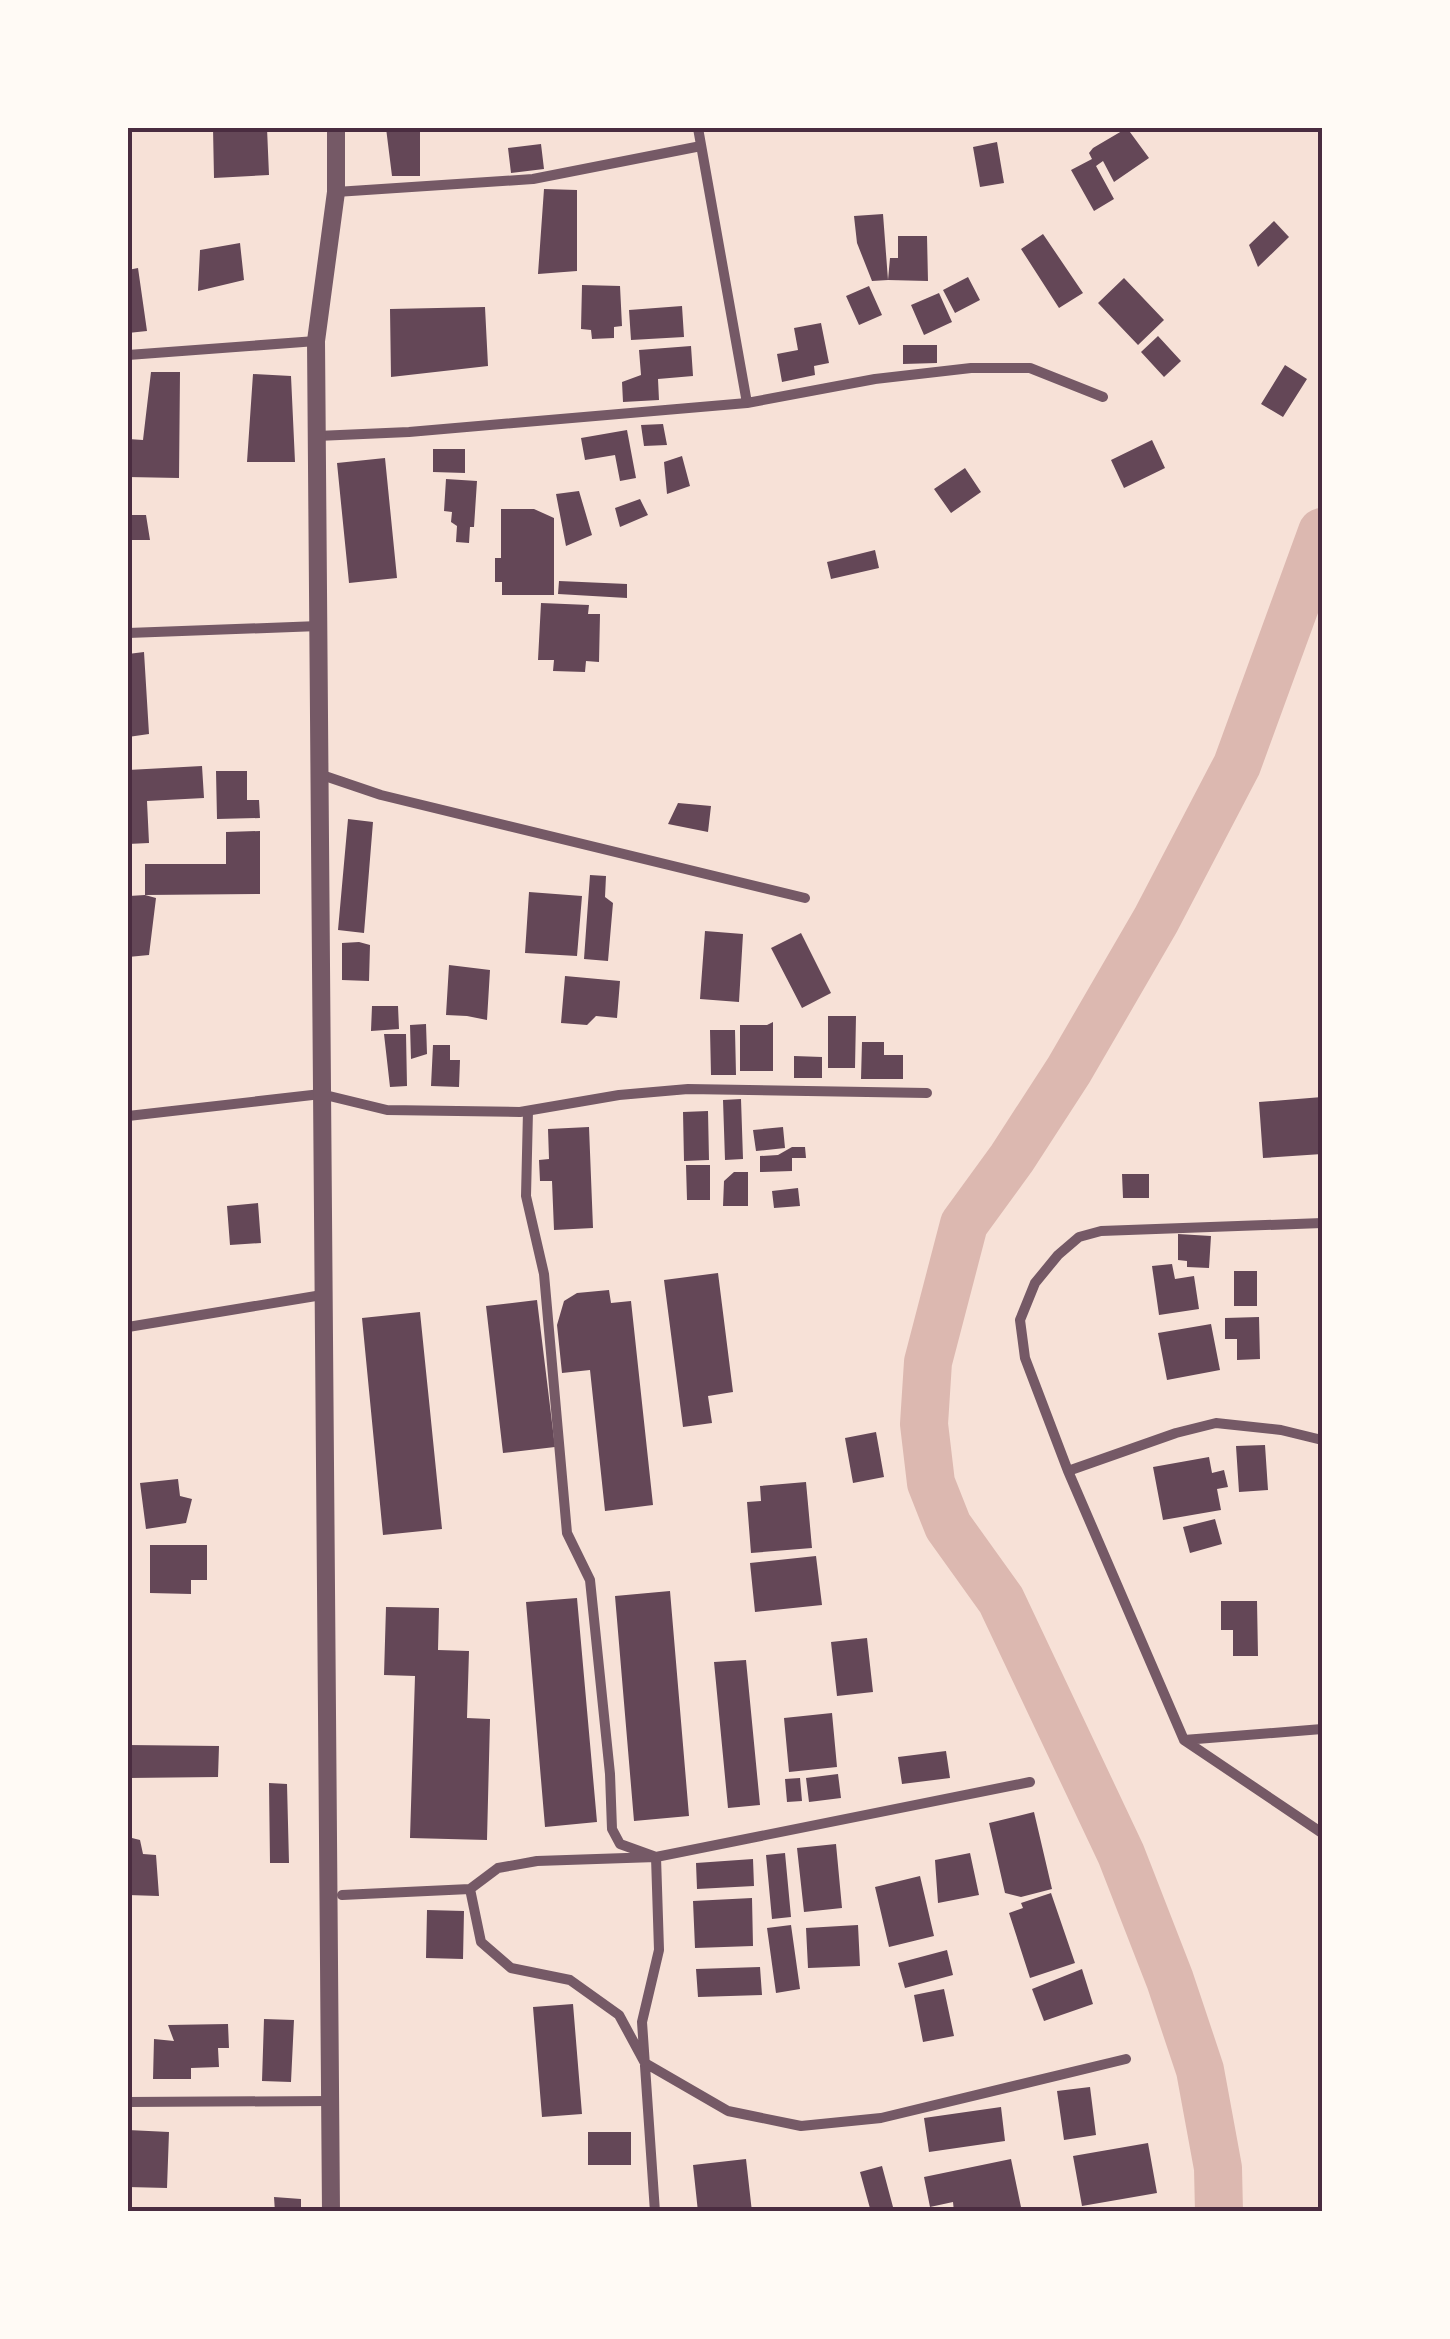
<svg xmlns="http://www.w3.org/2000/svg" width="1450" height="2339" font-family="Merriweather,serif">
<rect width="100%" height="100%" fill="#f7e1d7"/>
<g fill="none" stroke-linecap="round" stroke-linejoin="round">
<!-- river -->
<path stroke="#dcb8b0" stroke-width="48" d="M1219,2212L1218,2168L1200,2070L1170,1980L1121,1854L1001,1600L948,1526L931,1483L924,1424L928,1362L964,1224L1012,1158L1069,1070L1156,920L1237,765L1322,532"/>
</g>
<!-- building -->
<path fill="#644757" d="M213,128H267L269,175L214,178Z
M386,128H420V176H392Z
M1127,128L1149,158L1114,182L1103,161L1096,166L1114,199L1094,211L1071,170L1092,159L1089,153L1093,148Z
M997,142L1004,183L980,187L973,147Z
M541,144L544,169L511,173L508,148Z
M544,189L577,190V271L538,274Z
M883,214L888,280L872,281L857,243L854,216Z
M1274,221L1289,237L1258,267L1249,245Z
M1043,234L1083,293L1059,308L1021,249Z
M898,236H927L928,281L888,280L890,258H898Z
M240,243L244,280L198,291L200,250Z
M138,268L147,331L128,333V270Z
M968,277L980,300L955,313L943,290Z
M1124,278L1164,320L1138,345L1098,303Z
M582,285L620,286L622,326L614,327V338L592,339L591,330L581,329Z
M869,286L882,315L859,325L846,296Z
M939,293L952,322L924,335L911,305Z
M682,306L684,337L631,340L629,310Z
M485,307L488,366L391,377L390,309Z
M821,323L829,363L814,366L815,375L782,382L777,354L798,350L794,328Z
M1158,336L1181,361L1164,377L1141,352Z
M903,345H937V363L903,364Z
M691,346L693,376L658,379L659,400L623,402L622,382L641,375L639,350Z
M1285,365L1307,379L1283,417L1261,404Z
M151,372H180L179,478L128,477V439L143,440Z
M253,374L291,376L295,462H247Z
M663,424L667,445L644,446L641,425Z
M627,430L636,478L620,481L615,455L585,460L581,438Z
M1152,440L1165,468L1124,488L1111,460Z
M433,449H465V473L433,472Z
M682,456L690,486L667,494L664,462Z
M385,458L397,578L349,583L337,463Z
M965,468L981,492L951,513L934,489Z
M446,479L477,481L474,527H470L469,543L456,542L457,526L451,522L452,512L444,511Z
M579,491L592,535L566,546L556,494Z
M640,499L648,515L620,527L615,508Z
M501,509H534L554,518V595H502V582H495V558H501Z
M128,515H146L150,540H128Z
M875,550L879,568L831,579L827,562Z
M559,581L627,584V598L558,594Z
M541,603L589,605L588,614H600L599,662L586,661L585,672L553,671L554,660H538Z
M144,652L149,734L128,737V654Z
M202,766L204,798L147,801L149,843L128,844V770Z
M216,771H247V800H259L260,818L217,819Z
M678,803L711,806L708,832L668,824Z
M348,819L373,822L364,933L338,930Z
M260,831V894L145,895V864H226V832Z
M590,875L606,876L605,897L613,903L608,961L584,959Z
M529,892L582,896L577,956L525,953Z
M145,895L156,898L149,955L128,957L129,896Z
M705,931L743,934L739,1002L700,999Z
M801,933L831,993L802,1008L771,948Z
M359,942L370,945L369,981L342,980V943Z
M449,965L490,970L487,1020L467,1016L446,1015Z
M565,976L620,981L617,1018L596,1016L587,1025L561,1023Z
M372,1006H398L399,1029L371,1031Z
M828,1016H856L855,1068H828Z
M773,1022V1071H740V1025H767Z
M426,1024L427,1054L411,1059L410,1025Z
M710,1030H735L736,1075H711Z
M384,1034H406L407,1086L390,1087Z
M862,1042H884V1055H903V1079H861Z
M433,1045H450V1060H460L459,1087L431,1086Z
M794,1056L822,1057V1078H794Z
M1322,1097V1154L1263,1158L1259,1102Z
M741,1099L743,1159L725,1160L723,1100Z
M708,1111L709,1160L684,1161L683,1112Z
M589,1127L593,1228L554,1230L552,1181H540L539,1160L549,1159L548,1129Z
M783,1127L785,1148L756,1151L753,1130Z
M792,1147H805L806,1158H792V1171L760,1172V1156L778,1155Z
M686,1165H710V1200H687Z
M734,1172H748V1206H723L724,1181Z
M1122,1174H1149V1198H1123Z
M798,1188L800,1206L774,1208L772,1191Z
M258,1203L261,1243L230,1245L227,1206Z
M1178,1234L1211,1236L1209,1268L1187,1267V1261L1178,1260Z
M1172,1264L1175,1279L1194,1276L1199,1309L1159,1315L1152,1266Z
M1234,1271H1257V1306H1234Z
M718,1273L733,1392L708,1396L712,1423L683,1427L664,1280Z
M609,1290L611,1303L631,1301L653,1505L605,1511L590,1370L562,1373L557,1325L564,1301L577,1293Z
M537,1300L555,1447L503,1453L486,1306Z
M420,1312L442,1529L383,1535L362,1318Z
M1259,1317L1260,1359L1237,1360V1339H1225V1318Z
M1211,1324L1220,1370L1167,1380L1158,1333Z
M876,1432L884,1477L853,1483L845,1438Z
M1265,1445L1268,1490L1239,1492L1236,1446Z
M1209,1457L1212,1473L1224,1470L1228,1487L1217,1489L1221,1510L1163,1520L1153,1467Z
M178,1479L180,1496L192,1499L186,1523L146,1529L140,1483Z
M806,1482L812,1548L751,1553L747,1502L761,1501L760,1486Z
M1215,1519L1222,1544L1190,1553L1183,1527Z
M150,1545H207V1580H191V1594L150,1593Z
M816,1556L822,1605L755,1612L750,1563Z
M670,1591L689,1816L634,1821L615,1596Z
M577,1598L597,1822L545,1827L526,1602Z
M1221,1601H1257L1258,1656H1233V1630H1221Z
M386,1607L439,1608L438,1650L469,1651L467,1718L490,1719L487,1840L410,1838L415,1676L384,1675Z
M867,1638L873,1692L837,1696L831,1642Z
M746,1660L760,1805L728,1808L714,1662Z
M832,1713L837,1767L789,1772L784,1718Z
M128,1745L219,1746L218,1777L128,1778Z
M946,1751L950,1778L902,1784L898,1757Z
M838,1774L841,1798L809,1802L806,1778Z
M800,1778L802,1801L787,1802L785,1779Z
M269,1783L287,1784L289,1863H270Z
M1034,1812L1052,1889L1021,1897L1005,1893L989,1823Z
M128,1837L140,1840L143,1854L156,1855L159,1896L128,1895Z
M836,1844L842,1908L804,1912L797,1848Z
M785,1853L791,1917L772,1919L766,1855Z
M970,1853L979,1895L938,1903L935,1860Z
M753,1859L754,1886L697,1889L696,1863Z
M920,1876L934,1936L889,1947L875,1887Z
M1051,1893L1075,1963L1030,1978L1009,1913L1023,1908L1021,1903Z
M752,1898L753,1946L695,1948L693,1901Z
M427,1910L464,1911L463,1959L426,1958Z
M791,1925L800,1989L776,1993L767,1928Z
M858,1925L860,1966L808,1968L806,1928Z
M947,1950L953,1975L905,1988L898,1963Z
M760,1967L762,1995L698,1997L696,1969Z
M1082,1969L1093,2004L1044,2021L1032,1989Z
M944,1989L954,2036L923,2042L914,1995Z
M573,2004L582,2114L542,2117L533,2007Z
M264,2019L294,2020L291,2082L262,2081Z
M228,2024L229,2048H218L219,2067L191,2068V2079H153L154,2039L174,2041L168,2025Z
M1090,2087L1096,2135L1064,2140L1057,2091Z
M1001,2107L1005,2141L929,2152L924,2118Z
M128,2130L169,2132L167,2188L128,2187Z
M588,2132H631V2165H588Z
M1148,2143L1157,2193L1082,2206L1073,2156Z
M746,2159L752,2212H698L693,2165Z
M1011,2159L1022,2212H954L953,2202L930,2207L924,2177Z
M882,2166L893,2207L871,2212L860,2172Z
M274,2197L301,2199V2212H275Z"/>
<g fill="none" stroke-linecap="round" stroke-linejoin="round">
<!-- minor -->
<path stroke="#755966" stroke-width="10" d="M698,128L747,403
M336,192L533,179L701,146
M128,355L316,341
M317,436L409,432L747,403L875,379L971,368H1030L1103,397
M128,633L319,626
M319,774L381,795L805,898
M528,1111L526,1196L544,1274L567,1533L590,1580L610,1774L612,1829L620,1844L656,1857L659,1950L642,2022L655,2212
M128,1116L321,1094L387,1110L520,1112L619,1095L688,1089L927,1093
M1322,1223L1101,1231L1079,1237L1058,1255L1035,1283L1020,1320L1025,1358L1068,1471L1184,1740L1322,1833
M128,1327L322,1295
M1068,1471L1176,1433L1216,1423L1281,1430L1322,1440
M1184,1740L1322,1729
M470,1889L481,1942L511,1968L570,1980L619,2015L645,2063L728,2111L801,2126L881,2118L1126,2059
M342,1895L470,1889L498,1868L537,1861L656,1857L1030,1782
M128,2102L330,2101"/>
<!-- tertiary -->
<path stroke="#755966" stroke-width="18" d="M331,2212L316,341L336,192V128"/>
</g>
<!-- border -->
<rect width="1450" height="2339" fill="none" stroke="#fffaf5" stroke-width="260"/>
<rect x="130" y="130" width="1190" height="2079" fill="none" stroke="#4a2c40" stroke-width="4"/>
</svg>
